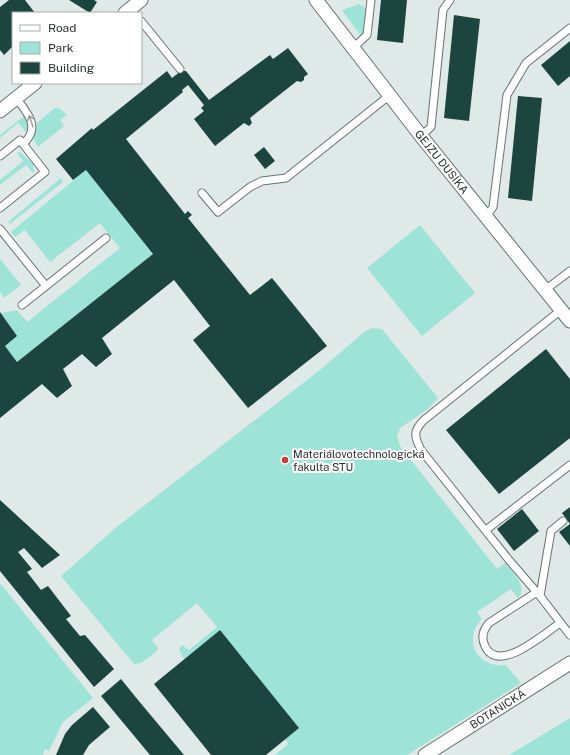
<svg xmlns="http://www.w3.org/2000/svg" width="570" height="755" font-family="'Public Sans',sans-serif">
<rect width="100%" height="100%" fill="#dfe9e7"/>
<!-- green -->
<path fill="#9de3d8" d="M359,4L366,9L364,31L361,36L342,10Z
M55,108H59L67,115L60,120L64,126L38,147L34,140L37,123Z
M24,116L29,125L28,131L26,132L18,123L0,138V135Z
M20,152L33,164L34,171L33,173L26,165L0,185V180L23,161L17,153Z
M86,170L153,254L17,362L5,346L17,336L1,313L17,310L27,322L120,248L100,223L50,262L25,230L15,237L11,232Z
M61,178L63,182L10,224L8,222Z
M420,225L475,293L422,336L367,268Z
M0,259L21,285L4,298L0,292Z
M372,328L382,329L438,398L428,409L400,428L397,436L400,446L497,569L505,563C512,572 529,587 518,598L511,589L477,612L482,619C462,639 477,669 506,665L521,683L407,755H275L288,744L219,631L184,659L179,650L182,645L189,650L217,627L197,603L152,640L158,648L157,651L141,663L134,664L61,576L119,525L320,370L364,332Z
M0,583L93,698L63,722L49,751L45,749L43,755H0Z
M570,718V755H509Z"/>
<!-- building -->
<path fill="#1d453f" d="M9,0H25L35,13H13V46L4,55L0,50V7Z
M69,0H94L97,2L90,13Z
M381,0H407L403,43L377,40Z
M454,15L480,19L469,121L444,118Z
M570,41V76L558,86L541,65Z
M288,48L308,74L304,77V80L301,82L297,81L250,118L252,123L249,126L244,123L215,146L194,119L204,111L201,108L204,105L188,85L182,90L183,92L126,139L185,214L188,211L192,215L188,218L250,295L272,278L327,346L248,408L193,340L210,326L174,280L102,338L112,354L96,367L82,354L63,369L72,386L57,398L42,384L0,418V312L17,336L5,346L17,362L153,254L86,170L73,180L56,159L92,128L93,130L167,71L172,78L181,71H186L209,100L270,55L273,59Z
M518,96L542,98L532,201L508,198Z
M264,147L275,161L265,169L254,155Z
M546,349L570,379V438L499,494L446,430Z
M0,500L60,555L42,568L24,548L18,552L32,569L27,572L41,590L48,586L71,616L66,619L80,636L85,635L114,669L94,687L0,571Z
M570,507V546L559,532L570,524L562,513Z
M522,509L539,531L514,551L497,529Z
M220,630L299,728L266,755H211L154,684Z
M121,679L138,700L184,755H150L101,696Z
M93,707L110,727L89,745L83,755H56L65,734L72,725Z"/>
<g fill="none" stroke-linecap="round" stroke-linejoin="round">
<defs>
<path id="lane" d="M141,21L180,69
M353,48L367,35L371,0
M16,98C28,113 41,128 23,144
M421,136L431,127L443,10L450,0
M0,156L20,140L45,172L0,208
M202,193L218,212L250,187L262,181L286,178L390,95
M486,217L493,207L507,95L526,63L570,28
M0,229L46,286L22,305
M46,286L106,238
M545,290L570,271
M561,310L424,420C413,431 414,436 421,450L509,560L540,596L570,635
M486,530L570,465
M537,592L489,623C483,630 481,638 485,646C498,675 545,633 560,623
M540,596L551,531L563,521"/>
<g id="street">
<path id="s1" d="M316,0L421,136L570,321"/>
<path d="M125,13L141,0"/>
<path d="M0,111L35,83"/>
<path id="s2" d="M425,755L570,663"/>
</g>
</defs>
<!-- lane casing -->
<use href="#lane" stroke="#687270" stroke-width="9"/>
<!-- street casing -->
<use href="#street" stroke="#687270" stroke-width="15"/>
<!-- lane -->
<use href="#lane" stroke="#fff" stroke-width="7"/>
<!-- street -->
<use href="#street" stroke="#fff" stroke-width="13"/>
</g>
<!-- one-way arrows -->
<defs><path id="oneway-shaft" d="M-6 0H5M1.5-3L5.5 0L1.5 3" fill="none" stroke-width="1.6" stroke-linecap="round" stroke-linejoin="round"/></defs>
<use stroke="#9fa0a0" href="#oneway-shaft" transform="translate(31 121) rotate(-109)"/>
<!-- markers -->
<circle fill="#cb3c37" stroke="#fff" stroke-width="1.5" cx="285" cy="460" r="4"/>
<g text-anchor="middle" stroke-width="4" stroke-linejoin="round" paint-order="stroke">
<!-- street labels -->
<g font-size="11" fill="#292d2c" stroke="#fff">
<text dy="4" stroke="none"><textPath href="#s1" startOffset="205">GEJZU DUSÍKA</textPath></text>
<text dy="4" stroke="none"><textPath href="#s2" startOffset="86">BOTANICKÁ</textPath></text>
</g>
<!-- poi labels -->
<g font-size="11" fill="#292d2c" stroke="#fff" text-anchor="start">
<text x="293" y="458">Materiálovotechnologická<tspan x="293" dy="13">fakulta STU</tspan></text>
</g>
</g>
<!-- legend -->
<rect x="12" y="12" width="130" height="72" fill="#ffffff" stroke="#a9abab"/>
<rect x="20" y="25" width="20" height="6" fill="#ffffff" stroke="#a9abab"/>
<text x="48" y="32" font-size="12" fill="#292d2c">Road</text>
<rect x="20" y="42" width="20" height="12" fill="#9de3d8" stroke="#a9abab"/>
<text x="48" y="52" font-size="12" fill="#292d2c">Park</text>
<rect x="20" y="62" width="20" height="12" fill="#1d453f" stroke="#a9abab"/>
<text x="48" y="72" font-size="12" fill="#292d2c">Building</text>
</svg>
